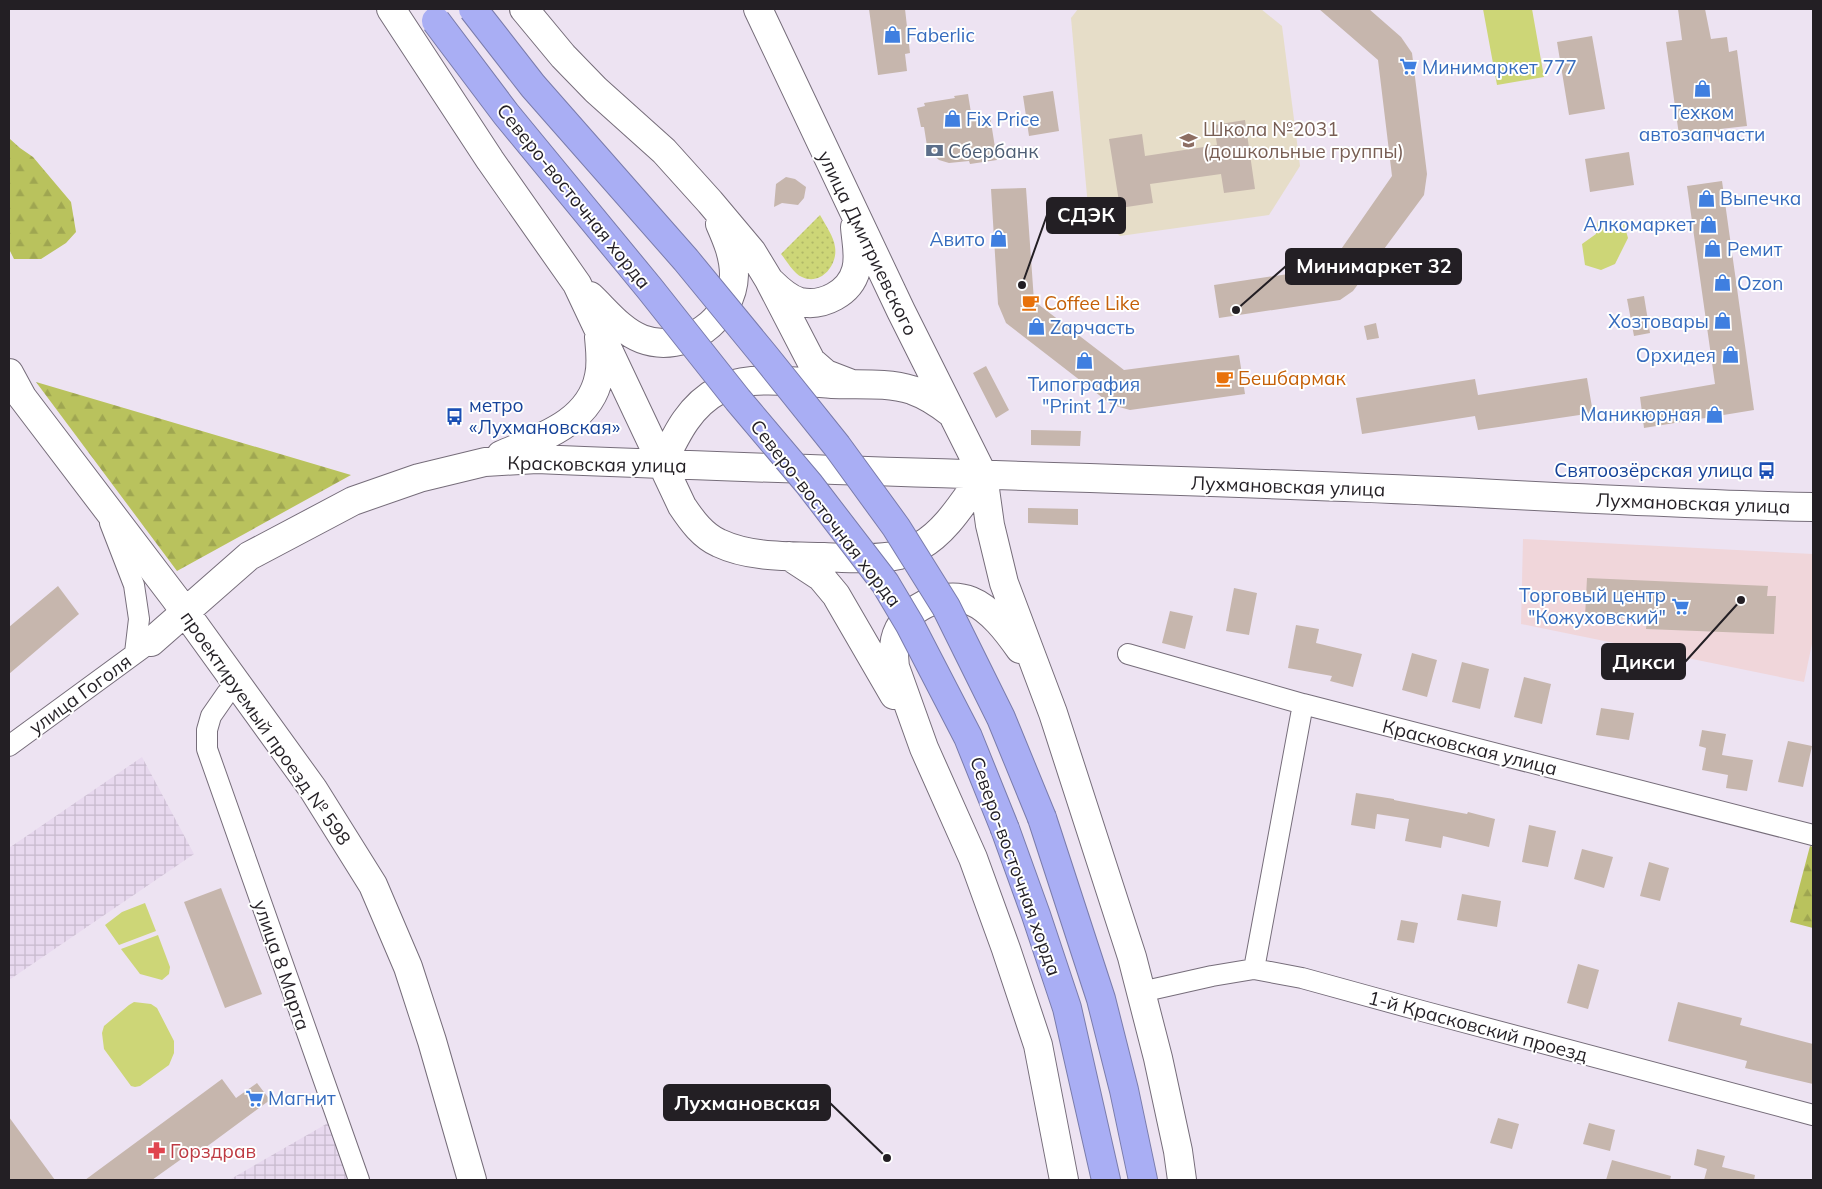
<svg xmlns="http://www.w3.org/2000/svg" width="1822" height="1189" font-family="Mulish,sans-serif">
<defs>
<pattern id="industrial-grid" width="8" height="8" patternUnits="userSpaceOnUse" patternTransform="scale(1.25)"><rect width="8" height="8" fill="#e8d9ef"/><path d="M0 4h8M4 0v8" fill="none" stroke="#c7bacd"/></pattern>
<pattern id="grass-dots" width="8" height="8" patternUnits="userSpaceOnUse" patternTransform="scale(1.25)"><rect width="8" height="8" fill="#cdd677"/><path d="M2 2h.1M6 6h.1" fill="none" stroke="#b0b767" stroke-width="1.8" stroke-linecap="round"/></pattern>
<pattern id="forest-firs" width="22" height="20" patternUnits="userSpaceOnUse" patternTransform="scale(1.25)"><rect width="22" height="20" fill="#b9c25d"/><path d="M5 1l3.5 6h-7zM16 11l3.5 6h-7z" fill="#9fa651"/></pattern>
</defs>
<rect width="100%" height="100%" fill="#ede3f2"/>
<!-- commercial -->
<path fill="#f0d6da" d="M1523,539L1813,554V639L1804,682L1521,624Z"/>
<!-- industrial -->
<path fill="url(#industrial-grid)" d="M142,757L194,854L9,980V848Z
M331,1121L353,1180H229L328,1123Z"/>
<!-- education -->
<path fill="#e6ddc8" d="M1078,9H1261L1282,26L1300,166L1269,215L1120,236L1088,207L1071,18Z"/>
<!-- grass -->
<path fill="url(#grass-dots)" d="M820,215C825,224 834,237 835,247C838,265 821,286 802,277C794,274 786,260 781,254Z"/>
<!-- forest -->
<path fill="url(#forest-firs)" d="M9,134L10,139L20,148L33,157L71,202L76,232L66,243L41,259H14L9,249Z
M36,382L351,475L177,571Z
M1810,846L1813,847V928L1790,922Z"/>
<!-- park -->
<path fill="#cdd677" d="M1483,9H1532L1544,77L1497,85Z
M1598,220L1624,224L1628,238L1615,264L1601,270L1585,265L1582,244L1596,234Z
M145,903L156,931L119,945L105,925L122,912Z
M158,935L170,967L169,974L162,980L140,974L121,949Z
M134,1002L151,1004L157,1008L174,1041V1053L169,1065L140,1086L135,1087L131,1086L104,1049L102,1033L104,1026L129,1005Z"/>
<!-- building -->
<path fill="#c6b6ad" d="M869,9H905L910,53L905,54L907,71L878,75Z
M1319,9H1369L1401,37L1412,53L1427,174L1424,195L1353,291L1340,300L1219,318L1214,285L1328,268L1392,176L1378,60Z
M1678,9H1705L1711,39L1727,37L1729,52L1737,50L1747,126L1720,129L1721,135L1701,138V132L1679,135L1666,42L1682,40Z
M1592,36L1605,109L1569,115L1557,42Z
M1053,91L1059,131L1029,136L1023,96Z
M968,94L972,119L990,116L997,160L970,164L969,161L949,163L939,160L930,152L927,146L924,127H921L917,108L925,106L924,103L955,98L954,96Z
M1245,120L1255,189L1224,193L1221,174L1150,184L1153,203L1120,208L1109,139L1142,134L1145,156L1217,145L1214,125Z
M1629,152L1634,185L1590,192L1585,159Z
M786,177L795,179L806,187L804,198L798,205L782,203L774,207L776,184Z
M1722,181L1754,410L1644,428L1640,397L1715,384L1687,186Z
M1026,188L1034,301L1124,370L1239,355L1245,394L1130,410L1112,405L1006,323L998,304L991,189Z
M1644,296L1650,333L1634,336L1627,299Z
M1376,323L1379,338L1367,340L1364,326Z
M986,366L1009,410L996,418L973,373Z
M1587,378L1593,413L1478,430L1475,416L1362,434L1356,398L1475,379L1478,395Z
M1031,430L1081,431L1080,446L1031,445Z
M1028,508L1078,509V525L1028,523Z
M1587,578L1768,586L1767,596H1776L1774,634L1646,629L1647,619L1585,617Z
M58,586L79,614L9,674V627Z
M1234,588L1257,593L1249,635L1226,631Z
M1170,611L1193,616L1185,649L1162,643Z
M1296,625L1319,629L1316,643L1362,654L1353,687L1330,681L1332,676L1288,668Z
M1412,653L1437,660L1427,697L1402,690Z
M1462,662L1489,669L1480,709L1452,702Z
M1524,677L1551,684L1542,724L1514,717Z
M1601,708L1634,713L1629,740L1596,735Z
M1702,730L1726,734L1722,755L1753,760L1747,791L1726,788L1728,775L1702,770L1706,748L1699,746Z
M1788,741L1812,746L1803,787L1778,782Z
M1356,793L1394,799V800L1467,814L1468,812L1495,819L1489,847L1443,836L1441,848L1405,841L1409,819L1377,814L1375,829L1351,825Z
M1529,825L1556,831L1548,867L1522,862Z
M1582,849L1613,857L1604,888L1574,879Z
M1649,862L1669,868L1660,901L1640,896Z
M221,888L262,994L225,1008L184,902Z
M1462,894L1501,901L1497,927L1457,920Z
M1401,920L1418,923L1414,943L1397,940Z
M1578,964L1599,970L1588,1009L1567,1003Z
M1678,1002L1742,1018L1740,1025L1813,1044V1084L1745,1068L1747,1061L1668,1041Z
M222,1079L236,1098L257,1083L270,1100L190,1159L187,1155L152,1180H85Z
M9,1117L33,1150L55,1180H9Z
M1498,1118L1519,1124L1512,1149L1490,1143Z
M1589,1123L1615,1130L1610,1151L1583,1144Z
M1697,1149L1725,1156L1722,1167L1755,1175L1754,1180H1704L1707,1169L1694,1165Z
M1612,1160L1671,1176L1670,1180H1606Z"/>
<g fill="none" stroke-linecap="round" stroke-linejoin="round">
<defs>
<path id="street" d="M110,523L134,585L139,619L135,653
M1128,654L1303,704L1813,835
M241,689L227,693L211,716L207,730V749L359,1180
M9,746L151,642
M1254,969L1303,704
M1141,992L1212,976L1254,969L1302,978L1422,1011L1813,1115"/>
<path id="secondary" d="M391,9L490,160L577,284L682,506C692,521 703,536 719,543C751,558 789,556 824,557C849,558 875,560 899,555C906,553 914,549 920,546C947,531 965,499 983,475
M524,9L563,56L596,90L664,151L710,202L752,252L769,280L811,361L826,374L852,384
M758,9L901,311L983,475L990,525L1004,583L1053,713L1132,957L1158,1058L1178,1151L1182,1180
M771,282C779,290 789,299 800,302C823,307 850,293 856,270C860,257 856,241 855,227
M590,296C606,311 621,331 642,339C685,355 733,319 734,275C734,256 727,240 720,224
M9,373L22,397L175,598L313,789L373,885L408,967L432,1041L472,1180
M501,455C540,438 590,423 599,376C602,363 600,349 599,337
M662,464C676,435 689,406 719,390C728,385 741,382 752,381C778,379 806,382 832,384C858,385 887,382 912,390C926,395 940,404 951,413
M789,556L821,577L836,595L894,695
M151,642L249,556L353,501L419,478L485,462L537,459C806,471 1076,476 1345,487C1501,493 1657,504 1813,507
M1020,649C1008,632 991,609 971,601C942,589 902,609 895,640C893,649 894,657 895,667L924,748L973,858L1006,949L1038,1045L1064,1180"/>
<path id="highway" d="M1042,818L1101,999L1124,1090L1143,1180
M1005,829L1036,915L1067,1008L1106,1180"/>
</defs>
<!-- street casing -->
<use href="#street" stroke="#766d7a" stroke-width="22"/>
<!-- secondary casing -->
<use href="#secondary" stroke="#766d7a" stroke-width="30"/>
<!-- highway casing -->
<use href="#highway" stroke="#7a7cab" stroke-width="30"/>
<!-- street -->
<use href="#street" stroke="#fff" stroke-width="20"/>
<!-- secondary -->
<use href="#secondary" stroke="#fff" stroke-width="28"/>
<!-- highway -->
<use href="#highway" stroke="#a9aef4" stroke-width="28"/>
<defs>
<path id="highway-bridge" d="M473,9L533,86L686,260L764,355L837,446L896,527L946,607L1001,718L1042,818
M436,21L506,114L650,289L738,400L809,484L885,583L910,625L968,737L1005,829"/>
</defs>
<!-- highway-bridge casing -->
<use href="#highway-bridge" stroke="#7a7cab" stroke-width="30" stroke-linecap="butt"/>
<!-- highway-bridge -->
<use href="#highway-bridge" stroke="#a9aef4" stroke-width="28"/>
</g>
<!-- icons -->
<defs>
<symbol id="shop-bare" viewBox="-9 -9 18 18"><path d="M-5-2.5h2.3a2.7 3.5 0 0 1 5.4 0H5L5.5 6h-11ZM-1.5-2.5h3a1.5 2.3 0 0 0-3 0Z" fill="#3f7fe0" stroke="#fff" stroke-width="2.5" paint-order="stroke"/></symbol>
<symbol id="supermarket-bare" viewBox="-9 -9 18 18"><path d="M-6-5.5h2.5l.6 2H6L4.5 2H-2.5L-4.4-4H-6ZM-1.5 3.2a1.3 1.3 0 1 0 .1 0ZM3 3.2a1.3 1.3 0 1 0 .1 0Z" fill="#3f7fe0" stroke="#fff" stroke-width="2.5" paint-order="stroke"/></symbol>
<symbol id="school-bare" viewBox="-9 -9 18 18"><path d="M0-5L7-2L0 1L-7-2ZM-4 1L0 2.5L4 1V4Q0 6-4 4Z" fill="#8d6e63" stroke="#fff" stroke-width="2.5" paint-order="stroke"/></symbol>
<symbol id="bank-bare" viewBox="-9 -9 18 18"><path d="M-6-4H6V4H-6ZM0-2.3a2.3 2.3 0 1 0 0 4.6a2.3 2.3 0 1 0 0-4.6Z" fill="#5c6f8a" stroke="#fff" stroke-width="2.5" paint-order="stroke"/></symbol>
<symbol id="cafe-bare" viewBox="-9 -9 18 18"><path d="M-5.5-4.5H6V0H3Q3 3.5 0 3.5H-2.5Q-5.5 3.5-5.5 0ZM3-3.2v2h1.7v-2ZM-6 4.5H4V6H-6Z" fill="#e8710a" stroke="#fff" stroke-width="2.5" paint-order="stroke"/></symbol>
<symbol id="bus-bare" viewBox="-9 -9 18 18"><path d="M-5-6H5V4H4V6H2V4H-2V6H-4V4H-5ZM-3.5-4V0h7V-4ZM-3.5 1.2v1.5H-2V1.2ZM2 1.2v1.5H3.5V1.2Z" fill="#1a4fb4" stroke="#fff" stroke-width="2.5" paint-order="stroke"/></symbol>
<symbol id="pharmacy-bare" viewBox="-9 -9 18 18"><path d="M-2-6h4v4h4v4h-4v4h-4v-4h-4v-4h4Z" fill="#e0444e" stroke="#fff" stroke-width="2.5" paint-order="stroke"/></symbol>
</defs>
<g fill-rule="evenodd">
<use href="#shop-bare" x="880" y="22" width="25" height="25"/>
<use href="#supermarket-bare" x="1396" y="54" width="25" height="25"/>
<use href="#shop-bare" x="1690" y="76" width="25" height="25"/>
<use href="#shop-bare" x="940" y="106" width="25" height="25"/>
<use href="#school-bare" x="1176" y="128" width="25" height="25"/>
<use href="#bank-bare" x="922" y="138" width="25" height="25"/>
<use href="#shop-bare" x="1694" y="186" width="25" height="25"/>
<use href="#shop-bare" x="1696" y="212" width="25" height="25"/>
<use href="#shop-bare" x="986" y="226" width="25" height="25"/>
<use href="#shop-bare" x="1700" y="236" width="25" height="25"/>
<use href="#shop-bare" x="1710" y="270" width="25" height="25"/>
<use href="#cafe-bare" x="1018" y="290" width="25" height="25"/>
<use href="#shop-bare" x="1710" y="308" width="25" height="25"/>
<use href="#shop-bare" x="1024" y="314" width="25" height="25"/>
<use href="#shop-bare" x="1718" y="342" width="25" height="25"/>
<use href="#shop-bare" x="1072" y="348" width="25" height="25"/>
<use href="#cafe-bare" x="1212" y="366" width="25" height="25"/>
<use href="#shop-bare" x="1702" y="402" width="25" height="25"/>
<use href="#bus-bare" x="442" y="404" width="25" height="25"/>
<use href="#bus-bare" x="1754" y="458" width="25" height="25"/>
<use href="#supermarket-bare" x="1668" y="594" width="25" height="25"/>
<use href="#supermarket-bare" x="242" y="1086" width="25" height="25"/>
<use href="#pharmacy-bare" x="144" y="1138" width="25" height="25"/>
</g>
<g text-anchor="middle" stroke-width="4" stroke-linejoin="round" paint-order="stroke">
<!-- shop labels -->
<g font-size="19" fill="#366cbe" stroke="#fff" text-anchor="start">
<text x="906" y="42">Faberlic</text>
<text x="1422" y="74">Минимаркет 777</text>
<text x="1702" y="119" text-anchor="middle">Техком<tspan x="1702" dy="22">автозапчасти</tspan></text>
<text x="966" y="126">Fix Price</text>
<text x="1720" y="205">Выпечка</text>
<text x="1695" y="231" text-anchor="end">Алкомаркет</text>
<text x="985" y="246" text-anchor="end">Авито</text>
<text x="1727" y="256">Ремит</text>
<text x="1737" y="290">Ozon</text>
<text x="1709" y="328" text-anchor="end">Хозтовары</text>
<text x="1050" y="334">Zapчасть</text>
<text x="1716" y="362" text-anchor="end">Орхидея</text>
<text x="1084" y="391" text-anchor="middle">Типография<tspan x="1084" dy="22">"Print 17"</tspan></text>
<text x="1701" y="421" text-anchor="end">Маникюрная</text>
<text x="1666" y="602" text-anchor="end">Торговый центр<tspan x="1666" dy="22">"Кожуховский"</tspan></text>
<text x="268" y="1105">Магнит</text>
</g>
<!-- education labels -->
<g font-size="19" fill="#785e54" stroke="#fff" text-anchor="start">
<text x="1203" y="136">Школа №2031<tspan x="1203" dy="22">(дошкольные группы)</tspan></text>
</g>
<!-- service labels -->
<g font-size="19" fill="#4e5e75" stroke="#fff" text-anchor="start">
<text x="948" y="158">Сбербанк</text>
</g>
<!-- street labels -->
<g font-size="19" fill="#231f24" stroke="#fff">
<text transform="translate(574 196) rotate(51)" y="7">Северо-восточная хорда</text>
<text transform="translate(868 243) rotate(64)" y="7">улица Дмитриевского</text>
<text transform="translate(597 464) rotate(1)" y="7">Красковская улица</text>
<text transform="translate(1288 486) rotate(2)" y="7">Лухмановская улица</text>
<text transform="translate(1693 503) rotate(2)" y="7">Лухмановская улица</text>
<text transform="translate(826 513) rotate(52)" y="7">Северо-восточная хорда</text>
<text transform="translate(80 694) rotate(-36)" y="7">улица Гоголя</text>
<text transform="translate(266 728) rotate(55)" y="7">проектируемый проезд № 598</text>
<text transform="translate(1470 747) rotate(14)" y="7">Красковская улица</text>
<text transform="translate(1016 866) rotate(70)" y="7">Северо-восточная хорда</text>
<text transform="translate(282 965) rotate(71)" y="7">улица 8 Марта</text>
<text transform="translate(1478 1026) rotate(15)" y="7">1-й Красковский проезд</text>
</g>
<!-- food labels -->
<g font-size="19" fill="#c56008" stroke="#fff" text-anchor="start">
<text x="1044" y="310">Coffee Like</text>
<text x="1238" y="385">Бешбармак</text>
</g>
<!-- transit labels -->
<g font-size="19" fill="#164399" stroke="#fff" text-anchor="start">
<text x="469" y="412">метро<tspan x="469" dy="22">«Лухмановская»</tspan></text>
<text x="1753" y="477" text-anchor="end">Святоозёрская улица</text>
</g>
<!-- health labels -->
<g font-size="19" fill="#be3a42" stroke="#fff" text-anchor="start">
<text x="170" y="1158">Горздрав</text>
</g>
</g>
<!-- callouts -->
<path fill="none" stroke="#231f24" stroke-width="2" d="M1022 285L1047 215M1236 310L1286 266M1741 600L1685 662M887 1158L830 1103"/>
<g fill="#231f24" stroke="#fff" stroke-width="2">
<circle cx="1022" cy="285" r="5"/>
<circle cx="1236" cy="310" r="5"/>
<circle cx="1741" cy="600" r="5"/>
<circle cx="887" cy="1158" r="5"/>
</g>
<g fill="#231f24" stroke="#231f24" stroke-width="2">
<rect x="1047" y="198" width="78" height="35" rx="5"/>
<rect x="1286" y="249" width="175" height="35" rx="5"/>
<rect x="1602" y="644" width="83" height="35" rx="5"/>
<rect x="664" y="1085" width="166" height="35" rx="5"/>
</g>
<g font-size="20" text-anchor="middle" font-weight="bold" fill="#fff">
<text x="1086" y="222">СДЭК</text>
<text x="1374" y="273">Минимаркет 32</text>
<text x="1644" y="669">Дикси</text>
<text x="747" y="1110">Лухмановская</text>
</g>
<!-- border -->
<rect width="1822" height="1189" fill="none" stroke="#231f24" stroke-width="20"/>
</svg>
